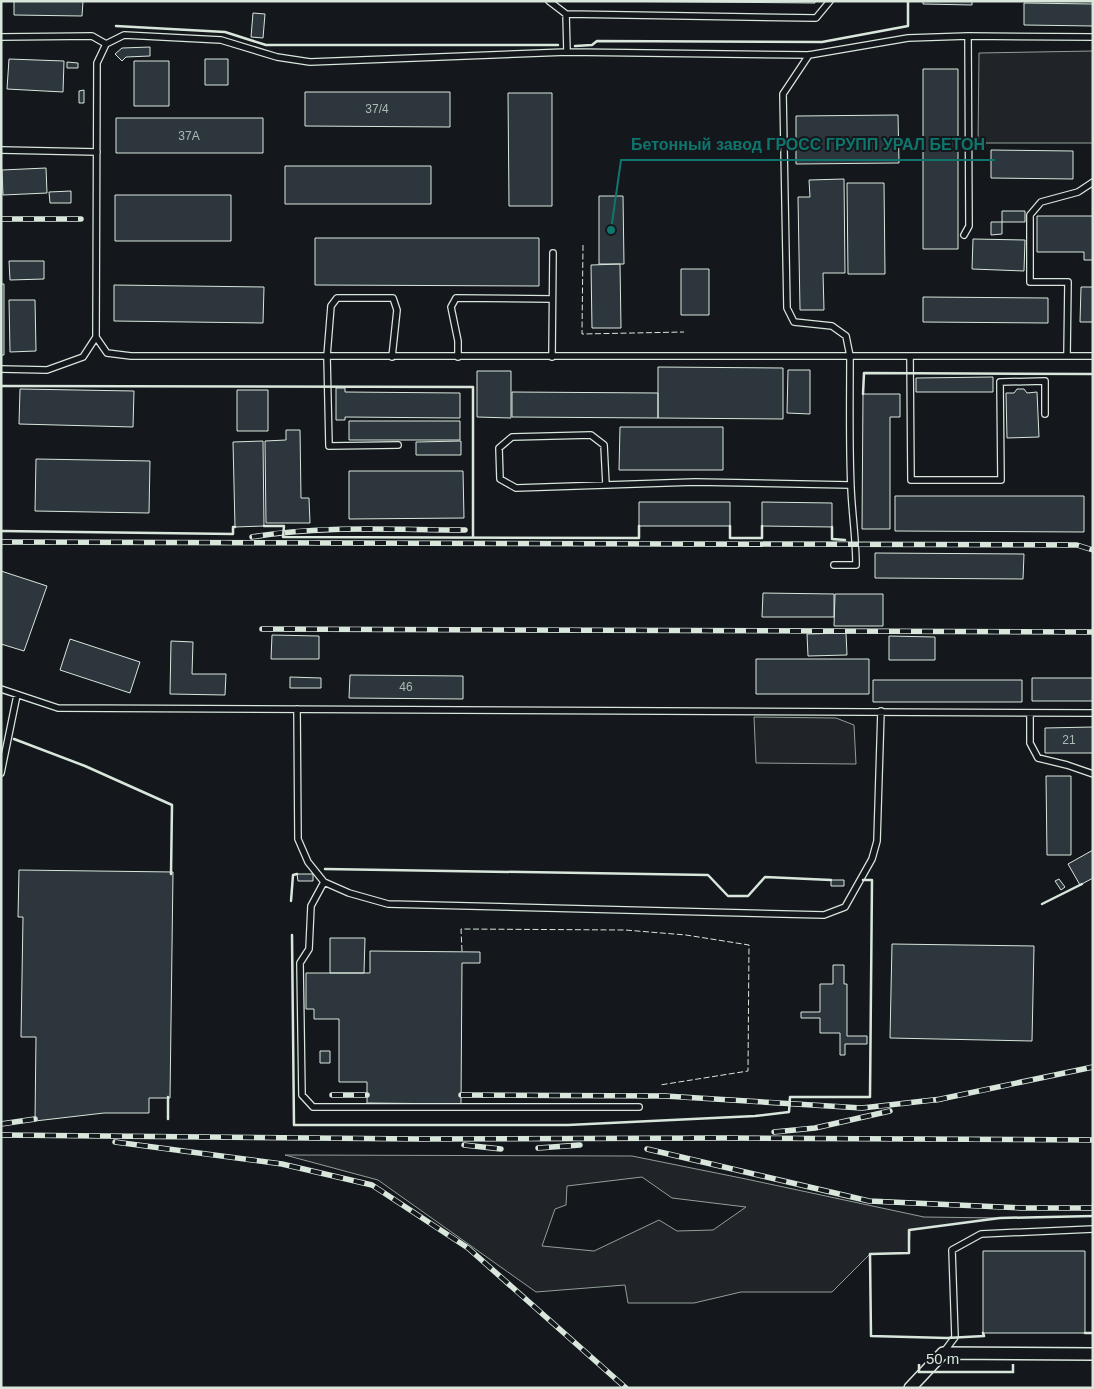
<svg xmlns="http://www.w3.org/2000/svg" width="1094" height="1389" font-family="Helvetica,sans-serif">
<rect width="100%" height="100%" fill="#14181c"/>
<!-- green -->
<path fill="#202428" stroke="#939e99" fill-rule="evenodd" d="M1093,51V143H978L979,53Z
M754,717L836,718L854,725L856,764L756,763Z
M285,1155L632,1156L746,1179L924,1217L1000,1218L910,1230L909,1253L870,1254L832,1292H741L694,1303H628L625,1285L536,1292L378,1180ZM642,1177L672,1198L746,1207L713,1230L677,1231L659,1220L594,1251L542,1246L555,1209L566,1205L567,1186Z"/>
<!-- building -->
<path fill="#2c363c" stroke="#d8e6dc" d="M14,1H83L82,16L14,15Z
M590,1H815V3Z
M923,1H972V5L923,4Z
M1024,3L1093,4V26L1024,25Z
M253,13L265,14L263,38L251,37Z
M150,47V56L126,57L122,61L115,54L122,48Z
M9,59L64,61L63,92L7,89Z
M205,59H228V85H205Z
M134,61H169V106H134Z
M67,62L78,63V68H67Z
M923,69H958V249H923Z
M84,90V103H79V91Z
M305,92H450V127L305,126Z
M508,93H552V206H509Z
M898,115L899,163L796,164V116Z
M116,118H263V153H116Z
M991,150L1073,151V179L991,178Z
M285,166H431V204H285Z
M46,168L47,193L3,195L2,170Z
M844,179L845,273H823L824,310H800L798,197H810L809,180Z
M847,183H884L885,274H848Z
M71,191V203H50L49,192Z
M115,195H231V241H115Z
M599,196H623L624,264H599Z
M1002,211H1025V222H1002Z
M1037,216H1093V260H1084V252H1037Z
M991,222H1002V234L991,235Z
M315,238H539V286L315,285Z
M973,239L1025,240L1024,271L972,269Z
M9,261H44V279L10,280Z
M620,264L621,328H592L591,265Z
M681,269H709V315H681Z
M1,284H4V355H1Z
M114,285L264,287L263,323L114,321Z
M1081,287H1093V322H1080Z
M923,297L1048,298V323L923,322Z
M9,300H35L36,351L10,352Z
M658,367L783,368V419L658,418Z
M788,370H810V414L787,413Z
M477,371H511V418L477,417Z
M993,377V392H916V378Z
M336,388H345V392L460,393V418L345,417V420H336Z
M20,389L134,391L133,427L19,424Z
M1017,389H1024L1027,393L1037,392L1039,437L1007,438L1006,393H1014Z
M237,390H268V431H237Z
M512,392L658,393V418L512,417Z
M863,394H900V417H890V529H862Z
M349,421H460V440H349Z
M620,427H723V470H619Z
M286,430H300L301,498H309L310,523H266L265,441L286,440Z
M263,441L264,526L235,527L233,442Z
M461,441V455H416V442Z
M36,459L150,461L149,513L35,511Z
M349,471H463L464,518L349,519Z
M895,496H1084V532L895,531Z
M639,502H730V526H639Z
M762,502L832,503V527L762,526Z
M875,553L1024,554L1023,579L875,578Z
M1,571L47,586L24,651L1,644Z
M763,593L834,594V617H762Z
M835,594H883V626H834Z
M846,633L847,655L808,656L807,634Z
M272,635L319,636V659H271Z
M889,636L935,637V660H889Z
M70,639L140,662L130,693L60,670Z
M171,641L193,642L192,674H226L225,695L170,694Z
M756,659H869V694H756Z
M350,675L463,676V699L349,698Z
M290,677L321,678V688H290Z
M1032,678H1093V701H1032Z
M873,680H1022V702H873Z
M1093,727V753H1045V728Z
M1046,776H1071V855H1047Z
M1093,850V878L1080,885L1068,864Z
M19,870L173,872L170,1098H149V1113H104L35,1121L36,1037H21L23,917H18Z
M297,874H313V881H298Z
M1059,879L1065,887L1061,890L1055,881Z
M831,880H844V886H831Z
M330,938H365L364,973H330Z
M892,944L1034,946L1032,1041L890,1038Z
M370,951L480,952V963H462L461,1104L367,1103V1082H339V1019H314V1009H306V973H370Z
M833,965H844V984H847V1036H867V1044H845V1055H840V1033H820V1018H801V1012H820V984H833Z
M320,1051H330V1063H320Z
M983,1251H1085V1333H983Z"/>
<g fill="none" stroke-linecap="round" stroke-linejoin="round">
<defs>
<path id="lane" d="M549,1L566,14L816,18L830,1
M566,14L567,52
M1,37L92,36L106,44
M809,55L783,94L787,308L794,322L832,326L846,336L850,356C850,400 849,444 851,488C852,513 856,539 856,565H834
M1,150L97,152
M964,235L969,226L968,36
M96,337L107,353L131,356H1093
M910,356L911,480H1001L1000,382L1045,381V414
M1067,356L1068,282H1030V215L1041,202L1078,192L1093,182
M392,357L397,310L393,298H337L331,306L327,356L329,446L398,445
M458,357V341L451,307L456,298L552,299
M552,357L553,253
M1,369L47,370L83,357L96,337L97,63L106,44L124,35L221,40L277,57L310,62L567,52L809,55L908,38L968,36L1093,37
M606,485L604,445L591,435L512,437L499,448L500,479L516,488L695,482L850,485
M1,689L58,708L1093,713
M297,709L298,839L308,862L324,882L349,893L388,904L824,915L845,907L872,859L877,841L881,711
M1030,713V743L1038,758L1067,765L1093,774
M1,773L17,695
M324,882L311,906L309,949L300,963L302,1095L313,1107H639
M943,1353L955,1337L952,1250L981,1234L1093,1229"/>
<path id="street" d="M910,1388L943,1353L1093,1354"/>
</defs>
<!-- lane casing -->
<use href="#lane" stroke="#d8e6dc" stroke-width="8"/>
<!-- street casing -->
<use href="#street" stroke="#d8e6dc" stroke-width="14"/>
<!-- lane -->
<use href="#lane" stroke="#14181c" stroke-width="5.5"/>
<!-- street -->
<use href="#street" stroke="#14181c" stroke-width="11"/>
<defs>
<path id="rail" d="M1,219H81
M252,537C322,525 394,530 465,530
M1,542L1077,545L1093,550
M262,629L1093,632
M332,1095H367
M461,1095L665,1096L862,1108L942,1099
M936,1100L1093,1067
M1,1124L35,1119
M774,1132L815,1128L890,1111
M1,1135L420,1139L725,1138L1093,1140
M115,1142L282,1164L372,1185L468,1248L626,1388
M464,1145L501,1149
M538,1148L580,1145
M647,1149L869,1201L1021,1208H1093"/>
</defs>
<!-- rail casing -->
<use href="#rail" stroke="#d8e6dc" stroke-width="5.5"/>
<!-- rail -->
<use href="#rail" stroke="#14181c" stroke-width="4" stroke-dasharray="11" stroke-linecap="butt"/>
<!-- fence -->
<path stroke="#d8e6dc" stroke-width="1" stroke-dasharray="6 2.5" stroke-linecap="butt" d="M583,245L582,334L684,332
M462,951L461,929L625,930L686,935L749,945L748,1071L660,1085"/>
<!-- wall -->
<path stroke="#d8e6dc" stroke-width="2.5" d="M116,26L225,32L266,45H558
M575,46L592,45L597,41L822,42L908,26V1
M1,386L473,387V537
M863,394L864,373L1093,374
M264,526H284L283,537L639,538V526
M730,526V538H762V526
M832,527V539L845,540
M1,531L233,534V527H235
M14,739L85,766L172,805L171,874
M325,869L708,875L728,896H748L765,877L831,880
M291,901L293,875L297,874
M1042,904L1082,884
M292,935L294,1125H568L755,1116L789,1112L790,1097H870L872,880H863
M168,1119V1097
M983,1333L984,1336L947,1338L871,1336L870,1254L909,1253V1230L1000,1218L1093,1216
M1085,1333H1093"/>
</g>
<g text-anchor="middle" stroke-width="4" stroke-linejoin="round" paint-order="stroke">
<!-- number labels -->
<g font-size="12" fill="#adbab4">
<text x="377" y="113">37/4</text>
<text x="189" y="140">37А</text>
<text x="406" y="691">46</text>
<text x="1069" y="744">21</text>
</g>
</g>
<!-- callouts -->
<path fill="none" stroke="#0f766e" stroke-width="2" d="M611 230L621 160H995"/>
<circle fill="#0f766e" stroke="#14181c" stroke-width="2" cx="611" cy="230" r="5"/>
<g font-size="16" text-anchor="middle" font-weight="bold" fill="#0f766e" stroke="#14181c" stroke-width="4" stroke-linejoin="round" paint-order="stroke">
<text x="808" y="150">Бетонный завод ГРОСС ГРУПП УРАЛ БЕТОН</text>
</g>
<!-- border -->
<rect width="1094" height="1389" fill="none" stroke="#d8e6dc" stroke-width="5"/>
<!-- scale -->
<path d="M919 1364v8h94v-8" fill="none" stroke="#d8e6dc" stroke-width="2.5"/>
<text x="926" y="1364" font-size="15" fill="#d8e6dc" stroke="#14181c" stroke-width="4" paint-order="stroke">50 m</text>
</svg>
